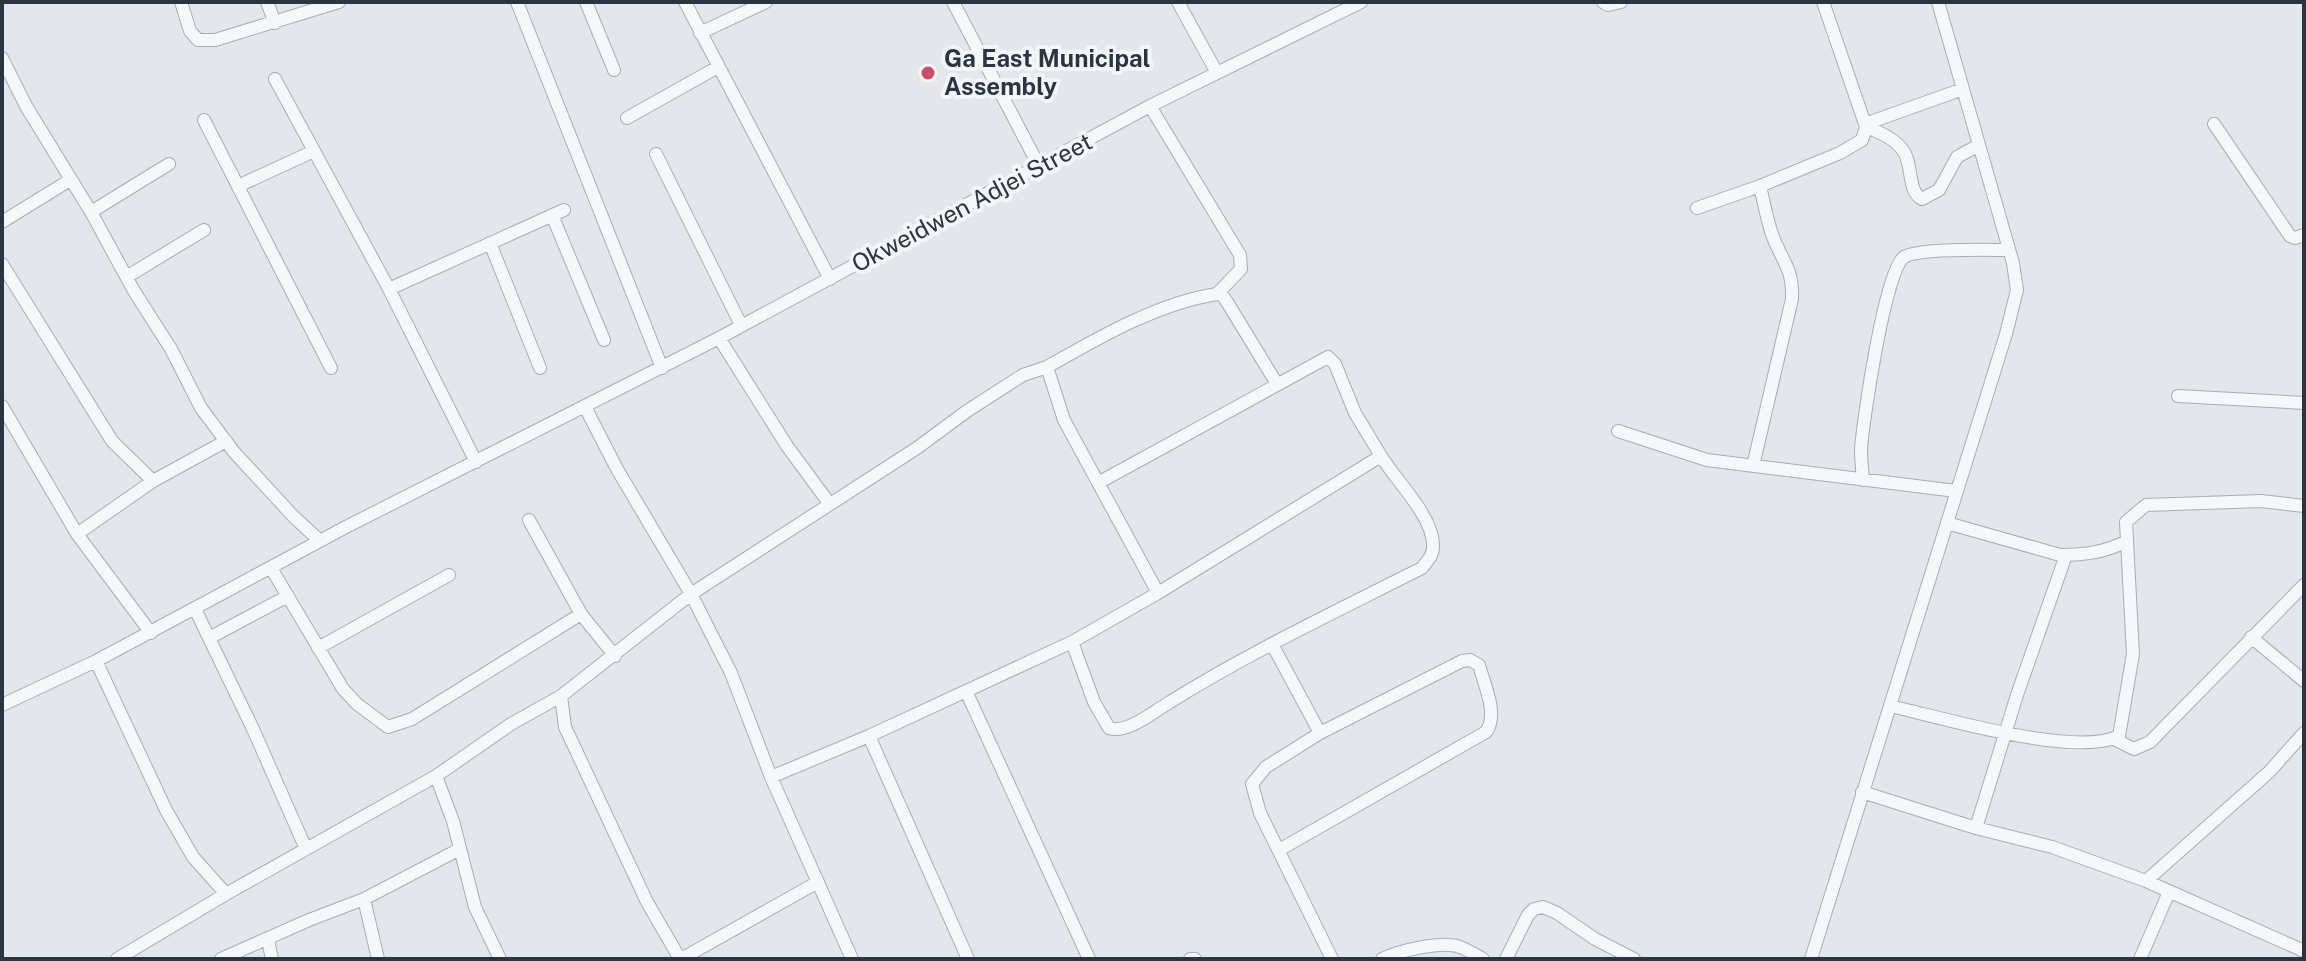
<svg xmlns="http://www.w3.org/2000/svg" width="2306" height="961" font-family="'Public Sans',sans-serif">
<rect width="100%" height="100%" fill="#e3e6eb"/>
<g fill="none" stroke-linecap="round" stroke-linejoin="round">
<defs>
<path id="minor" d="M181,2L190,31L198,40H215L339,2
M267,2L275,23
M517,2L662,368
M586,2L614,70
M685,2L830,279
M953,2L1039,166
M1178,2L1217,73
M1603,2L1608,5L1621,2
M700,33L766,2
M2,58L26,106L91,212L134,291L171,349L201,408L234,452L293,516L320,541
M275,79L389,289L476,462
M1150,106L1240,255L1241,269L1217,294
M627,118L718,67
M204,120L331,368
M1865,124L1963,89
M2214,124L2290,236L2295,238L2304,235
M1866,127C1880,132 1896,139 1904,152C1913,166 1907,191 1922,199L1939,190L1957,157L1979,145
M656,154L741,325
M238,186L314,151
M1697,208L1760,186L1840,153L1862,140L1866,127L1823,2
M91,212L169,164
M552,215L604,340
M2,222L70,180
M490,243L540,368
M2,264L112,441L153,481
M128,276L204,230
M389,289L564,210
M719,338L787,446L829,503
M1047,367C1098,338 1158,303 1217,294L1222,295L1227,302L1277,384
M2178,396L2304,403
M2,406L77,534L151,633
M585,407L617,469L691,594L731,673L771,777L852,959
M1618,431L1707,460L1956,491
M1753,466L1792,299C1793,268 1783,263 1773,237C1767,221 1764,203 1760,186
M1863,480C1862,469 1861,459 1861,449C1863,421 1885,270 1904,257C1918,248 1988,250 2008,250
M1098,483L1328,357L1335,364L1355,413L1381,456
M529,520L581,614
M1947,523L2060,555C2085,555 2106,552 2127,541L2126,522L2146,505L2261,501L2304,506
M77,534L153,481L226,441
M271,568L343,689L357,704L388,727L412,719L581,614L615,656
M195,609L253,729L306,849
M2251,637L2304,681
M209,638L288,596
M1272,644L1320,733L1266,767L1252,784L1260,813L1332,959
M318,648L449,575
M96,661L166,810L193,857L226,894
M966,691L1089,959
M561,696L565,727L647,902L680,959
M2,705L96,661L344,528L719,338L1150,106L1361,2
M1890,706C1940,717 2075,758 2119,736L2133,654L2127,541
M869,736L968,959
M2114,739L2134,749L2150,742L2304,585
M771,777L869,736L1072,642L1158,593L1381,456C1396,481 1433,516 1433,545C1434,555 1427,561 1422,568C1337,611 1250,652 1170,702C1154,711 1128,734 1109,728L1094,702L1072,642
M1862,792L1976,828L2052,847L2146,881L2304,951
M1976,828L2017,695L2066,555
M1279,850L1486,732C1499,715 1484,684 1479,665L1470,660L1462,661L1320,733
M2146,881L2269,772L2304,733
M268,940L272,959
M117,959L226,894L436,776
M221,959L309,920L364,899
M378,959L364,899L458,850
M500,959L475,907L453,821L436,776L511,724L561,696L691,594L917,448L967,411L1023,375L1047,367L1064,420L1158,593
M681,959L818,882
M1190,959H1195
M1382,959C1399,951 1442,940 1460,947C1468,950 1476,955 1483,959
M1506,959L1528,915L1534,909L1543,907L1557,913L1595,939L1634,959
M1811,959L2006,334L2017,290L2013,263L1938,2
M2140,959L2169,892"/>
</defs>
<!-- minor casing -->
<use href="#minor" stroke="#a8adb5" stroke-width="14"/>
<!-- minor -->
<use href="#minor" stroke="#f6f7f9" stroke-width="12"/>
</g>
<!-- markers -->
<circle fill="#cb4d67" stroke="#f3f5f8" stroke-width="3" cx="928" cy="73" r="8"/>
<g text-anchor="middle" stroke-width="8" stroke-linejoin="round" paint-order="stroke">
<!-- poi labels -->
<g font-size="24" font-weight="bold" fill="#2b3542" stroke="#f3f5f8" text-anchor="start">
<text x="944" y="67">Ga East Municipal<tspan x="944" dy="28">Assembly</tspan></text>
</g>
<!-- street labels -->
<g font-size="24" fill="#2b3542" stroke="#f3f5f8">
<text transform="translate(972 203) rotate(-28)" y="8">Okweidwen Adjei Street</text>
</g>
</g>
<!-- border -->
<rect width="2306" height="961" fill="none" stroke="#2b3542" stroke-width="8"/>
</svg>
